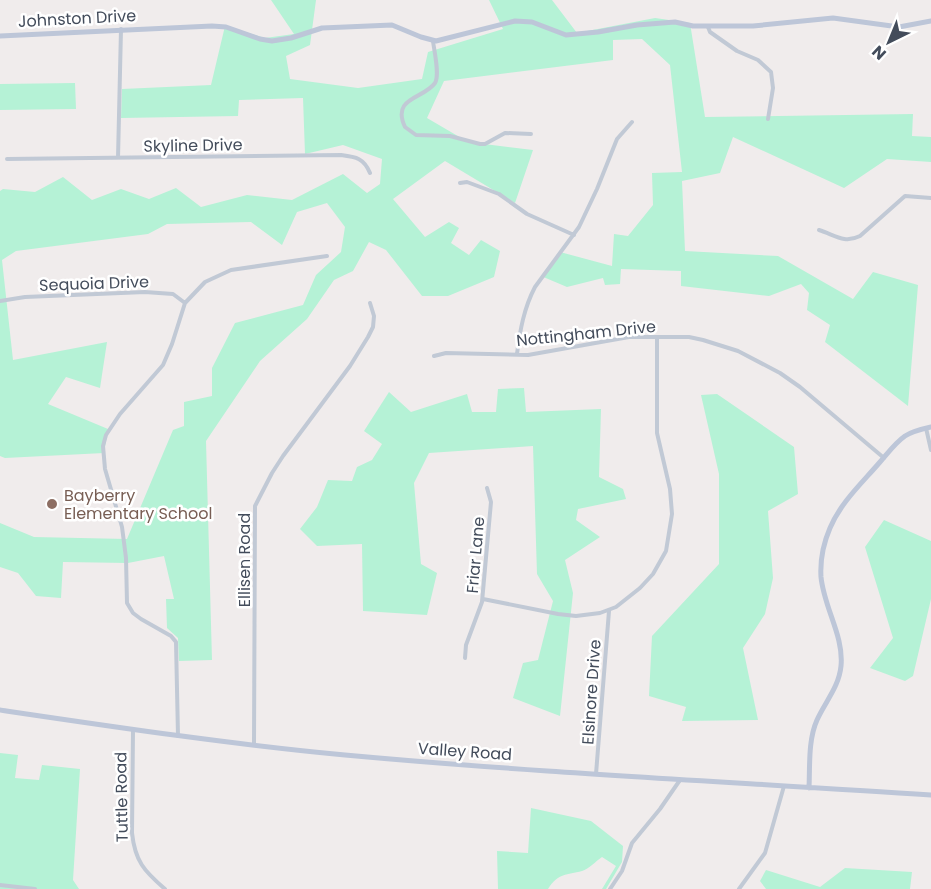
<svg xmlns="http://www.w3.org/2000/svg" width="931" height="889" font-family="Poppins,sans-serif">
<rect width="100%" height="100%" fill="#f0ecec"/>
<!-- green -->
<path fill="#b5f2d6" d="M271,0H316L310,45L286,56L290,79L358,88L422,79L428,52L503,29L489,0H552L577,33L655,18L690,23L705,117L913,114L912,136L931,137V162L887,159L844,188L733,137L720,173L682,181L685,251L778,256L853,299L873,272L918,285L908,406L825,342L830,325L807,310L809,293L801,284L769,296L681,286V271L621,269L620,284L605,285L603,278L567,287L541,276L560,252L612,266L614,234L628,236L653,205L652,173L682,172L670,65L642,39L613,40V60L444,81L427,118L468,142L533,150L515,203L445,161L393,199L425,237L449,222L459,228L451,243L469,255L481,240L500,251L494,277L448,296H422L386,250L369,242L353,271L334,280L307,319L260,361L206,441L212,660L179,661L178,638L167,628L166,599H174L164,556L128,563L63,562L61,598L36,596L18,573L0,567V523L34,537L127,539L173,430L184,426V402L212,396V368L235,323L303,305L316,275L341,252L345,227L327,203L297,212L282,245L251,222L167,224L148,234L16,251L2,260L13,360L107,342L100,388L66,377L48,404L108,429L104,453L5,458L0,456V191L3,189L35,192L63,177L92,200L121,189L149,199L176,188L201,207L247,195L292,200L343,174L367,193L380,184L382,159L343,145L305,154L303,98L239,100L238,116L121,118L122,89L211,85L225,26L265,38L294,34Z
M75,83L76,109L0,110V84Z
M524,388L526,412L601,409L599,477L623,489L626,499L578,509L576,520L600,537L565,560L573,593L560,716L513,698L523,663L538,660L553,601L537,574L533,446L429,453L414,483L421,564L437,573L427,615L363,611L362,544L317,546L300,529L317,507L328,480L352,481L357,467L372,460L382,444L364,431L389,392L411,412L467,394L472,412H496L498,389Z
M717,394L794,447L798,494L768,511L773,578L765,614L743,648L758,720L682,721L686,707L649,696L652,636L719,564V474L701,395Z
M884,520L931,541V599L913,676L905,681L870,668L893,638L865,547Z
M0,753L18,755L15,778L39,780L42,765L80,769L73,880L79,889H0Z
M531,808L591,821L623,846L622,862L606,889H602L616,866L602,857C596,861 589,869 582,871C567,875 558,873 548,889H498L497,851L528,853Z
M845,868L912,872L910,889H766L760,881L766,870L820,887Z"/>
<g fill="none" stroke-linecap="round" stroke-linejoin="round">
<!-- street -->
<path stroke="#c1c9d5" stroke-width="4" d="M708,27L710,32L737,51L758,60L771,72L773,88L768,119
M433,41C434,50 440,75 435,83C424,99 391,97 405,127L416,135L450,136L480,144H485L505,133L531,134
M118,158L121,29
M7,159L341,155C356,157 364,158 370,173
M460,183L467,182L499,194L527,214L574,235
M819,230C835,235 844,244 860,236L905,196L931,198
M0,301L25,297L145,292L173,294L185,303
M517,354C520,330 524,308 535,287L579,227L597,189L617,139L632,122
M434,356L446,353L528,355L629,337H689L703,340L738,351L780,373L800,387L884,458
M926,428L931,450
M483,599L558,614L576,616L600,613L616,607L640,588L653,574L666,551L672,514L670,489L657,433V337
M465,658L466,645L482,602L491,502L487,488
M133,730L132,833C135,861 144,871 165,889
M178,736L176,642L171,636L141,619L133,613L127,603L126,558L122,527L105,469L103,446L106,435L120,414L163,365L172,344L185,303L205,282L231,270L327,256
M254,745L255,506L272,473L283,456L350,366L368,337L373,327L374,316L370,303
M596,774L609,611
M0,885L35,889
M610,889L622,871L632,843L660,809L680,780
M739,889L765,853L784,786"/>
<!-- secondary -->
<path stroke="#bdc6d8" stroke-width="5" d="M0,36L212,26L226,27L260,39L272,41L291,38L322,28L392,25L421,37L436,41L515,21L532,22L566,35L598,32L637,25L675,22L693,26H753L833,18L899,27L931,21
M0,710C115,727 229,744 345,755C540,773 736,782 931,795
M809,788C810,766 808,740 817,720C825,702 839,687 841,666C844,636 824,608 821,577C820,561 824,542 830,528C841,502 862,483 880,462C888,453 895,443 905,436C913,431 922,429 931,427"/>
</g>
<!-- markers -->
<circle fill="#8d6e63" stroke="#fff" stroke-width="2" cx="52" cy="504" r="6"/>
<g text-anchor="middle" stroke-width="5" stroke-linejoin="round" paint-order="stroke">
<!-- street labels -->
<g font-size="16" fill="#434c5b" stroke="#fff">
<text transform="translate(77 18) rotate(-3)" y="6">Johnston Drive</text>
<text transform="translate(193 145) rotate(-1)" y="6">Skyline Drive</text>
<text transform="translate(94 283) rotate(-2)" y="6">Sequoia Drive</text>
<text transform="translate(586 333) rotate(-6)" y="6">Nottingham Drive</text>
<text transform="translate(475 555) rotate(-85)" y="6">Friar Lane</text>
<text transform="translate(244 560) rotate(-90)" y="6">Ellisen Road</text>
<text transform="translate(591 692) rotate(-86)" y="6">Elsinore Drive</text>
<text transform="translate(465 751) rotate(4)" y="6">Valley Road</text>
<text transform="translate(121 797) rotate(-91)" y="6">Tuttle Road</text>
</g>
<!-- education labels -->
<g font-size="16" fill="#785e54" stroke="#fff" text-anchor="start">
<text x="64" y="501">Bayberry<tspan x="64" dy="18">Elementary School</tspan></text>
</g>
</g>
<!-- north arrow -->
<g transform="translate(889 42) rotate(223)" stroke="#ffffff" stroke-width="4.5" paint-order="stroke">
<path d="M0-4.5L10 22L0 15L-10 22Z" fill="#434c5b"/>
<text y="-9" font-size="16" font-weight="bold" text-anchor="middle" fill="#434c5b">N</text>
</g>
</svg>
